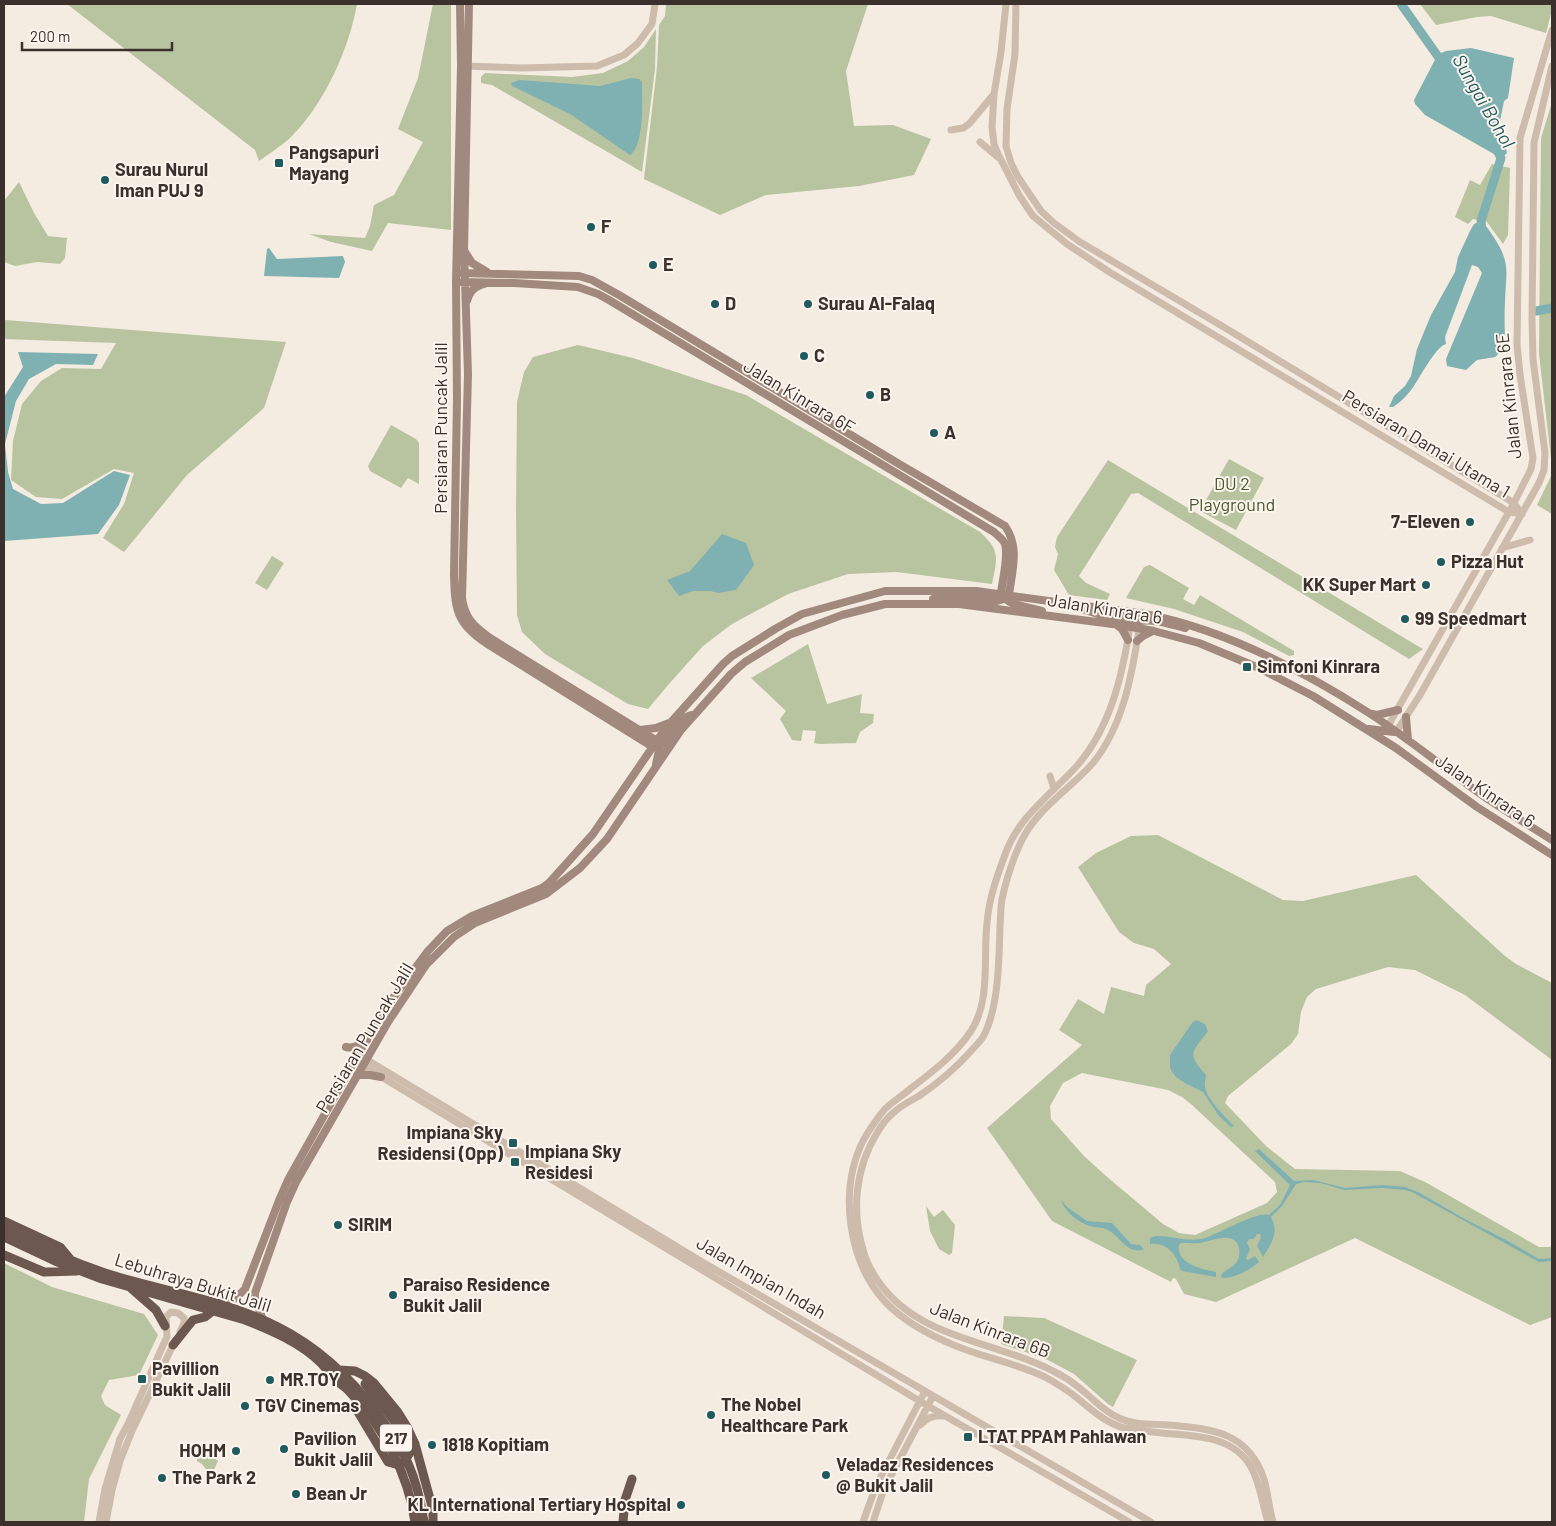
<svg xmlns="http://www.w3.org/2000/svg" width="1556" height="1526" font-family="Barlow,sans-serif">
<rect width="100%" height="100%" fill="#f4ebe1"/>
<!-- green -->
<path fill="#b8c4a0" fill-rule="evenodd" d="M67,4H357C349,49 325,102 293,135C283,145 270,153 259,161L255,150Z
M433,4H451V230L388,223L372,251L331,242L309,234L365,238L370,226L374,205L394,195L423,142L398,129L418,78Z
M666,4H868L846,71L854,126L893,125L931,139L914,175L859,186L766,195L720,215L644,179L657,67L659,25L665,16Z
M1420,4H1552V10L1546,33L1491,16L1477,17L1436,25Z
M656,29L655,69L642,172L492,85L481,83V77L485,73L572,77L603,73L628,61L644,47Z
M1552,102V468L1539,354L1541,138Z
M1492,164L1510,168L1508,235L1503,244L1487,222L1473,219L1468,224L1455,217L1470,180L1480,185Z
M19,182L34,213L48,236L67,238L65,258L60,264L37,262L15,266L4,262V201Z
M4,320H5L286,342L264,408L187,475L124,552L103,538L124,504L134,473L114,469L62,499L36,497L11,480L13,441L22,404L41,381L62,368L101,369L116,343L4,339Z
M578,345L633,358L746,395L980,532C1001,551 997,558 992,584L897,572L848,574L788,594L732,624L703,646L668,685L648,709L628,704L545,654L522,632L517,615L516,509L517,402L524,372L533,357Z
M391,425L416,439L419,443V484L408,478L401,488L370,471L368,466Z
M1229,459L1264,478L1236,530L1200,511Z
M1108,460L1416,645L1423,649L1409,659L1138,493L1131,494L1079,576L1086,583L1110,594L1107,600L1069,595L1054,570L1058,554L1055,547L1057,537Z
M1552,474V514L1537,505Z
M272,556L284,563L267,590L255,583Z
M1150,565L1189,588L1183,599L1194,605L1200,595L1294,651V655L1289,656L1243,632L1174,609L1126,598L1144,567Z
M808,644L827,704L862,694L860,713L874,714L873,723L860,732L856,743L819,744L814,743L816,731L803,730L801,741L792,740L780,719L786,711L751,678Z
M1158,835L1283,900L1303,901L1416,875L1505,956L1516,964L1552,983V1060L1465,995L1415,970L1388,967L1316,989L1307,997L1301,1012L1298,1034L1291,1044L1228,1096L1225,1103L1266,1146L1295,1169L1400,1171L1427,1183L1539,1247H1552V1317L1530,1325L1355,1238L1216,1302L1184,1294L1176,1279L1173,1278L1171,1282L1052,1221L987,1128L1082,1045L1059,1030L1078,999L1104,1014L1111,987L1144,996L1146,985L1171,964L1154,949L1134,943L1119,932L1078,867L1096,853L1131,836ZM1082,1073L1168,1090L1182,1097L1192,1105L1275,1182L1277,1192L1267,1203L1195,1235L1179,1233L1163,1224L1106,1176L1084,1156L1051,1119L1050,1106L1063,1083Z
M926,1206L934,1217L943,1210L955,1225L952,1253L949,1255L939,1249L930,1231Z
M4,1263L52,1287L144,1314L158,1335L139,1375L109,1380L101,1396L105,1405L121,1415L89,1479L84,1522H4Z
M1004,1316L1044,1318L1137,1360L1113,1407L1108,1404L1074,1374L1046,1359L1001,1344Z
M197,1446H200L218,1461L211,1476L202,1464L197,1461Z"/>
<!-- water -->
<path fill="#7fb0b2" d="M1471,48L1514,58L1508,98L1504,101L1497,136L1506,149L1507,153L1501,158L1425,115L1415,104L1414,100L1438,54L1446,51Z
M631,78L639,79L642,82C642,98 645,145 630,155L570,114L512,86L511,83L519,80L600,86Z
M1481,221C1486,225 1489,230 1493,236C1511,263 1506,271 1505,302C1504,317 1505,333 1505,348L1495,357L1477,360L1466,370L1447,366L1446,359L1482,273L1478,267L1472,265L1445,337L1446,344C1436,347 1423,372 1417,381C1411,391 1403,401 1393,407H1389L1394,396L1405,386L1411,376L1417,349L1431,315L1455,272L1458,257L1470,231L1474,224Z
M269,248L277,259L343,256L345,262L339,278L264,276L267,249Z
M18,352L98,354L93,365L56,364L29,379L16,401L5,444L8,472L13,489L41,504L63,503L114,471L130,475L119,505L98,534L4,541V397L23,367Z
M722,534L746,543L754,565L736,590L718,593L711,591H693L679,596L667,580L690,571Z
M1196,1020L1205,1024L1208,1031C1192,1053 1186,1053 1206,1075C1206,1078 1204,1083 1205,1087C1207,1099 1225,1117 1234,1126L1231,1127L1219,1116L1203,1092L1185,1083L1176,1077L1172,1072L1170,1067V1055L1192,1023Z
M1259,1149L1294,1181L1313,1180L1345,1188L1383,1185L1405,1187L1420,1193L1463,1218L1508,1241L1539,1259L1552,1258V1261L1539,1262L1412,1192L1405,1190L1383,1188L1344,1190L1321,1183L1304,1182L1296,1184L1282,1206L1271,1217C1279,1232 1272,1243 1263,1257L1257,1246L1261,1237L1260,1234H1257L1254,1239H1249L1247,1243L1250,1249L1246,1259L1248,1260L1255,1256L1259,1262C1250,1270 1235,1278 1222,1278L1221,1275C1225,1270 1232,1268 1236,1263C1239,1259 1240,1253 1239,1248C1235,1230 1212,1241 1201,1243C1194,1244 1188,1243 1181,1243L1179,1245C1176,1264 1202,1269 1216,1272V1277L1182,1271L1180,1269C1177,1254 1166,1242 1150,1244V1238L1155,1236C1171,1235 1188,1243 1205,1238C1220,1233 1257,1211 1269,1215L1280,1205L1290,1185L1255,1151Z
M1061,1200L1067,1207L1087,1221L1112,1223L1131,1244L1140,1245L1144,1249C1128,1256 1120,1236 1108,1230C1104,1227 1098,1228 1093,1227C1081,1224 1065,1213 1061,1200Z"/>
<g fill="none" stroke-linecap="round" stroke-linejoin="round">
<!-- river -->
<path stroke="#7fb0b2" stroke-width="9" d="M1401,4L1444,65
M1482,233L1481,221L1501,158L1496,148
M1536,311L1552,308"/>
<!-- tertiary -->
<path stroke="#cdbbac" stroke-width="7" d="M1006,4L1001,52L994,94L992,127L994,144L998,154L1019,195L1033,216L1067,244L1111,273L1509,512L1522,514
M1016,4L1015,54L1007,109L1006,146L1011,163L1018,177L1041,211L1054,223L1080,242L1222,326L1514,503L1522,514
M464,66L521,68L597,66L624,55L638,43L652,24L655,4
M951,130L963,128L969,124L994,94
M980,142L999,158
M1502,548L1530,540
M1130,627C1122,677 1110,729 1076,767C1051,794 1019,817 1006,852C997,876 989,898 987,923C983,959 991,1000 971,1031C956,1054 931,1073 910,1089C902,1096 892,1102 885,1109C877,1118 870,1129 864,1139C850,1166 847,1197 851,1226C861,1292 897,1322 956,1346C985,1358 1016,1363 1045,1377C1054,1382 1064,1388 1072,1394C1089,1407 1103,1422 1124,1428C1137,1430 1150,1432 1162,1433C1194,1436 1233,1435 1251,1467C1261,1485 1262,1504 1268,1522
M1139,629C1132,675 1123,726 1093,763C1071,788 1040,807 1024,836C1021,841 1019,847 1016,853C1011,866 1006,881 1003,895C1000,905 1001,916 1000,926C999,958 999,1008 983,1037C980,1042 975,1046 971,1051C956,1068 938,1083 919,1096C910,1101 900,1106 893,1113C887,1118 881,1126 877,1133C855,1169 851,1212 864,1253C867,1263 872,1272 878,1281C919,1340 994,1340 1053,1371C1066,1377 1078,1386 1089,1396C1098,1404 1107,1413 1119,1418C1133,1425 1152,1424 1168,1425C1211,1429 1248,1431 1264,1479C1268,1493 1269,1508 1273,1522
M1388,726L1514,503L1531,469L1533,458L1520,375L1517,344L1520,138L1552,30
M1396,732L1420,695L1539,483L1544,470L1545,453L1533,359L1532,319L1534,143L1552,66
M1050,776L1054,789
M359,1055L704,1263L1151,1522
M355,1061L928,1406L1129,1522
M920,1425C927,1418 933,1415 944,1416
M99,1522L105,1489L120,1439L128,1424L165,1341L167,1337L166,1317L171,1312L178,1313L184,1318V1323L180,1332
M106,1522L112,1490L120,1461L132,1431L175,1341
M863,1522L876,1486L925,1391
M873,1522L884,1489L933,1396"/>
<!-- secondary -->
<path stroke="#a18a7d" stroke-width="8" d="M460,4L461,66L456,282L457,400L454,575C455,609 456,623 486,643L653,747L658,746
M469,4L464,250L468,374L462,598C465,618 473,626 490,638L657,741L660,746L656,764
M465,252L472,263L487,272
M461,273L579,276L592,280L619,295L899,464L1005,526C1020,547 1012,571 1009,595
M461,282L514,283L578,287L598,294L609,300L994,532C998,536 1003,539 1005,544C1009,556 1002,581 1001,594C1009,607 1028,606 1042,611
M467,301C470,291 474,287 484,284
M933,599L946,597L971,598L997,601L1004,599L1007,596
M1079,608L1101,615L1126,619L1137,625
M1118,626L1122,629L1128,640
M1130,627C1143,614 1169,624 1185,628
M1137,641L1143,636L1153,631
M1372,714L1377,715L1398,710
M1406,717L1408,740
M1369,729L1394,732
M640,730L656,728L669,723
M660,746C671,736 676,719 692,715
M346,1047C354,1049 360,1044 367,1040
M357,1075H370L381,1077
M217,1304L236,1298L245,1289L280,1198L288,1180L379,1017L428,951L447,931L472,916L542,888L549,883L593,834L665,729L723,664L732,656L775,629L802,614L885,591H976L1145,614C1223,629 1302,670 1369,713C1408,738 1444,768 1482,795C1505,811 1529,825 1552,840
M263,1320L255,1299V1293L287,1202L296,1182L388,1022L426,965L454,937L475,923L546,894L580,868L607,839L681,730L731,674L745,662L789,635L842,615L885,604H959L1120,625L1154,631L1199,643L1259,668L1313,696L1396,748L1477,807L1552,855"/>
<!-- trunk -->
<path stroke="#6c584f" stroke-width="9" d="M4,1221L60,1247L70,1259
M4,1230C36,1246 70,1261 105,1273C161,1291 226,1300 278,1327C318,1347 350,1377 377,1413C405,1451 417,1475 424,1522
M4,1237L55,1261L102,1279L245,1320C271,1330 301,1343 321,1363C327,1369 331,1376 337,1381C340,1384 345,1387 348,1390C383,1426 408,1473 415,1522
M4,1255L44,1272L77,1271
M131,1288L156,1310L165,1326
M173,1345L193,1320L205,1317L214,1310
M339,1370L355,1371L365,1376L374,1383L397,1411L407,1427L415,1444L433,1510V1522
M623,1522L625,1500L632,1479"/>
<!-- trunk-bridge -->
<path stroke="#6c584f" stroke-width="9" d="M355,1407L388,1462L399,1465L405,1461L410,1452C403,1426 380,1405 365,1384"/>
</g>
<!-- markers -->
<g fill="#1f5a5e" stroke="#fbf5ee" stroke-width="2">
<rect x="274" y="158" width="10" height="10" rx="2.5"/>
<circle cx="105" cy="180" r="5"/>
<circle cx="591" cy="227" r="5"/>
<circle cx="653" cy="265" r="5"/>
<circle cx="715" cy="304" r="5"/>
<circle cx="808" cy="304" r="5"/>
<circle cx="804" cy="356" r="5"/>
<circle cx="870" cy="395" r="5"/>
<circle cx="934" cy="433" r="5"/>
<circle cx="1470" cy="522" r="5"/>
<circle cx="1441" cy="562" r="5"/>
<circle cx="1426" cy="585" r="5"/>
<circle cx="1405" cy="619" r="5"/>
<rect x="1242" y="662" width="10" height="10" rx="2.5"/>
<rect x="508" y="1138" width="10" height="10" rx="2.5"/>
<rect x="510" y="1157" width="10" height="10" rx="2.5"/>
<circle cx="338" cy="1225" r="5"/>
<circle cx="393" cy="1295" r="5"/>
<rect x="137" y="1374" width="10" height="10" rx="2.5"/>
<circle cx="270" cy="1380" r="5"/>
<circle cx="245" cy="1406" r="5"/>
<circle cx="711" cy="1415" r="5"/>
<rect x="963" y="1432" width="10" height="10" rx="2.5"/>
<circle cx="432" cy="1445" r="5"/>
<circle cx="284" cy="1449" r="5"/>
<circle cx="236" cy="1451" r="5"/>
<circle cx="826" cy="1475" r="5"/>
<circle cx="162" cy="1478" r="5"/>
<circle cx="296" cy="1494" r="5"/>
<circle cx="681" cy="1505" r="5"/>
</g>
<g text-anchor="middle" stroke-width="4" stroke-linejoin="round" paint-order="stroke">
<!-- shield labels -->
<rect fill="#fbf5ee" stroke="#756b66" stroke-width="1" x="380" y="1424.5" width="32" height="27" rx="4"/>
<g font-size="16" font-weight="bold" fill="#3b302b">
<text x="396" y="1444">217</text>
</g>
<!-- poi labels -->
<g font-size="18" font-weight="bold" fill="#3b302b" stroke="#fbf5ee" text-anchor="start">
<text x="289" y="159">Pangsapuri<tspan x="289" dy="21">Mayang</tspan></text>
<text x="115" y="176">Surau Nurul<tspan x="115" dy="21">Iman PUJ 9</tspan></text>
<text x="601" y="233">F</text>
<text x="663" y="271">E</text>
<text x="725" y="310">D</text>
<text x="818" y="310">Surau Al-Falaq</text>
<text x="814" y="362">C</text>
<text x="880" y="401">B</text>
<text x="944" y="439">A</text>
<text x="1460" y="528" text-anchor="end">7-Eleven</text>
<text x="1451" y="568">Pizza Hut</text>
<text x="1416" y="591" text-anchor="end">KK Super Mart</text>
<text x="1415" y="625">99 Speedmart</text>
<text x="1257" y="673">Simfoni Kinrara</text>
<text x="503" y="1139" text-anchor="end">Impiana Sky<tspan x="503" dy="21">Residensi (Opp)</tspan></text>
<text x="525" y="1158">Impiana Sky<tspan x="525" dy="21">Residesi</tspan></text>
<text x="348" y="1231">SIRIM</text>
<text x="403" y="1291">Paraiso Residence<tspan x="403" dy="21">Bukit Jalil</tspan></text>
<text x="152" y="1375">Pavillion<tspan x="152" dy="21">Bukit Jalil</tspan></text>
<text x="280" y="1386">MR.TOY</text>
<text x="721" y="1411">The Nobel<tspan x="721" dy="21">Healthcare Park</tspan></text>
<text x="255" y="1412">TGV Cinemas</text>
<text x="978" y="1443">LTAT PPAM Pahlawan</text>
<text x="294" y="1445">Pavilion<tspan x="294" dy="21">Bukit Jalil</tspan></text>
<text x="442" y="1451">1818 Kopitiam</text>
<text x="226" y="1457" text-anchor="end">HOHM</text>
<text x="836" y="1471">Veladaz Residences<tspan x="836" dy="21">@ Bukit Jalil</tspan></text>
<text x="172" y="1484">The Park 2</text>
<text x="306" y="1500">Bean Jr</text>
<text x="671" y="1511" text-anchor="end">KL International Tertiary Hospital</text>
</g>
<!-- street labels -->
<g font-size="18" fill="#3b302b" stroke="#fbf5ee">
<text transform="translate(1509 396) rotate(-96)" y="6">Jalan Kinrara 6E</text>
<text transform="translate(799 397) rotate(31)" y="6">Jalan Kinrara 6F</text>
<text transform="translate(441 428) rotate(-90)" y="6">Persiaran Puncak Jalil</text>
<text transform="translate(1426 444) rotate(31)" y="6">Persiaran Damai Utama 1</text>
<text transform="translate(1105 609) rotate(9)" y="6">Jalan Kinrara 6</text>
<text transform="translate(1485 791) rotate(34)" y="6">Jalan Kinrara 6</text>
<text transform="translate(365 1038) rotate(-59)" y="6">Persiaran Puncak Jalil</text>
<text transform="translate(761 1278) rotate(30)" y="6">Jalan Impian Indah</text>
<text transform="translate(193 1283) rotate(17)" y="6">Lebuhraya Bukit Jalil</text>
<text transform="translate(990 1330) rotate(21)" y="6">Jalan Kinrara 6B</text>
</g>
<!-- park labels -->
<g font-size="18" fill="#4a5a2e" stroke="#fbf5ee">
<text x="1232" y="490">DU 2<tspan x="1232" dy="21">Playground</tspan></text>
</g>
<!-- water labels -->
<g font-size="19" font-style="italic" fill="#1f5a5e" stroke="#fbf5ee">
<text transform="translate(1484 101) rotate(60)" y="7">Sungai Bohol</text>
</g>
</g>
<!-- border -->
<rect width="1556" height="1526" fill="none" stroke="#3b302b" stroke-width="10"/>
<!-- scale -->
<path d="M22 42v8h150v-8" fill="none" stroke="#3b302b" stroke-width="2.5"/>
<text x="30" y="42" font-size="15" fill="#3b302b" stroke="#fbf5ee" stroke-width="4" paint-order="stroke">200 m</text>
</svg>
